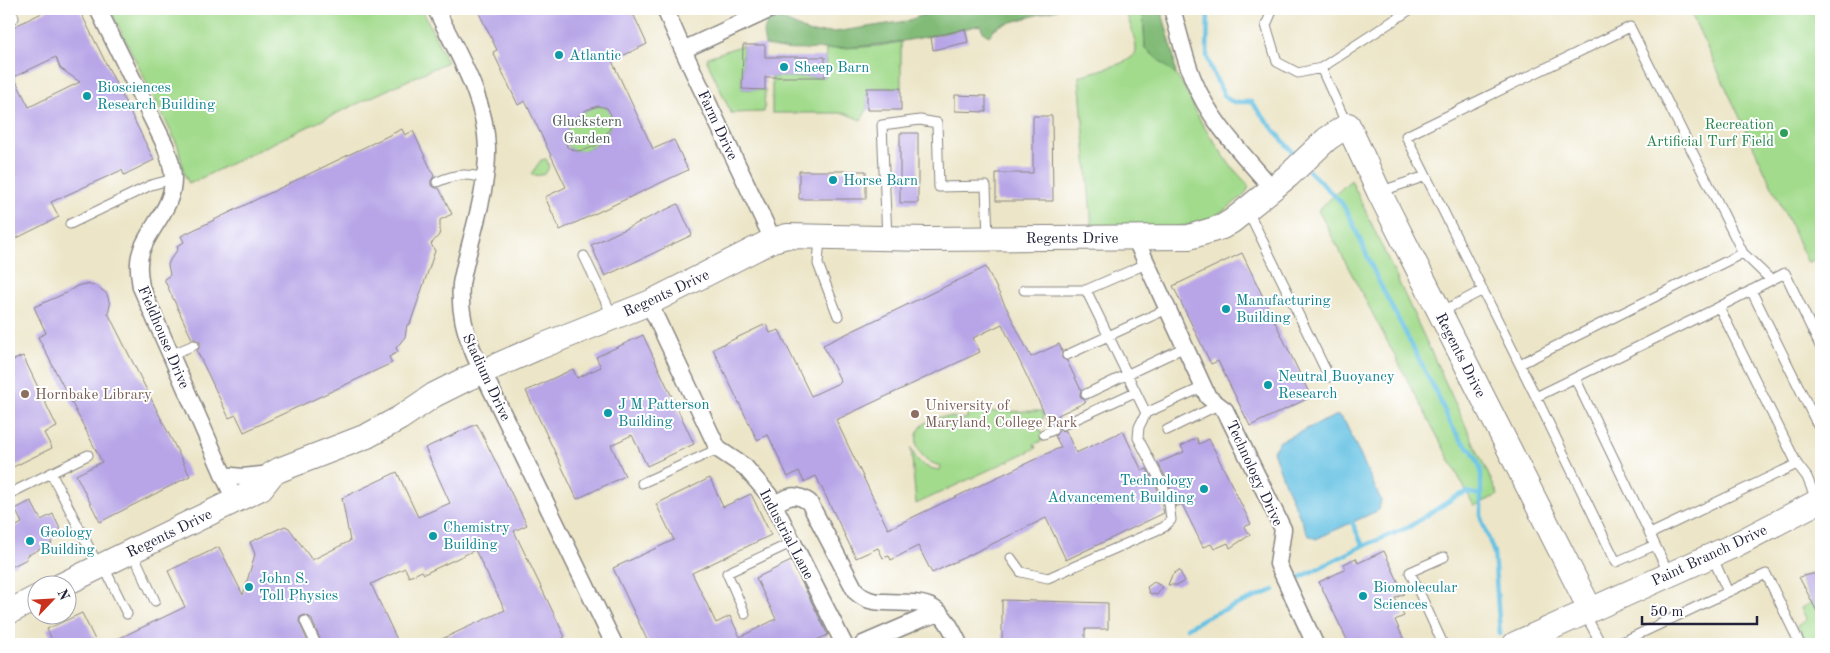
<svg xmlns="http://www.w3.org/2000/svg" width="1830" height="653" font-family="'Old Standard TT',serif">
<rect width="100%" height="100%" fill="#fff"/>
<filter id="ink" filterUnits="userSpaceOnUse"><feTurbulence type="fractalNoise" baseFrequency=".02" numOctaves="2"/><feDisplacementMap in="SourceGraphic" scale="10" xChannelSelector="R" yChannelSelector="G"/><feConvolveMatrix kernelMatrix="1 2 1 2 8 2 1 2 1" color-interpolation-filters="sRGB"/></filter>
<filter id="wash" filterUnits="userSpaceOnUse"><feTurbulence type="fractalNoise" baseFrequency=".0096" numOctaves="4" result="noise"/><feDisplacementMap in="SourceGraphic" scale="20" xChannelSelector="R" yChannelSelector="G"/><feGaussianBlur stdDeviation="1.12" result="paint"/><feColorMatrix in="noise" values="0 0 0 0 0 0 0 0 0 0 0 0 0 0 0 0 0 1.4 0 .05"/><feComposite in="paint" operator="in"/></filter>
<g filter="url(#wash)">
<rect width="100%" height="100%" fill="#ece5c7"/>
<!-- green -->
<path fill="#a3db8d" stroke="#627e64" d="M110,9H422L447,62L275,142L189,184L184,173L178,146Z
M1125,9H1143L1145,48L1176,75L1184,87L1202,124L1230,165L1249,186C1247,194 1240,198 1234,203C1194,237 1141,228 1092,228L1079,76C1090,72 1134,64 1136,51C1137,42 1128,19 1125,9Z
M1689,9H1821V256L1808,263Z
M901,42V88H867V110L861,120L844,113H772V77H825L826,49L878,46Z
M743,45L742,89L765,90L764,112L731,113L707,61L708,57Z
M598,106C628,107 605,147 581,151C566,153 561,136 569,124C575,115 588,109 598,106Z
M546,159C554,170 542,179 531,174L541,160Z
M1351,180L1498,495L1474,506L1318,210Z
M1042,411L1044,418L1036,422L1045,440L1034,444L1036,448L916,504L911,448C917,463 924,468 940,470L941,466C915,461 906,430 932,419C942,415 957,418 967,419V412Z
M1821,572V644H1818L1815,639L1806,643L1797,626L1807,620L1801,608L1812,602L1799,577Z"/>
<!-- forest -->
<path fill="#82bb78" stroke="#526e5a" d="M939,9H1058L1001,25L994,29L989,36L984,33L980,25C926,38 874,48 819,49C801,50 782,51 765,45L763,34L768,20L781,19L811,33L835,32L907,21Z
M1143,9H1161L1173,52L1176,75L1145,48Z"/>
<!-- water -->
<path fill="#65c1e3" stroke="#44728f" d="M1335,416H1339L1345,422L1381,500L1379,510L1316,539L1308,535L1285,484L1273,451L1280,441Z"/>
<g fill="none" stroke-linecap="round" stroke-linejoin="round">
<!-- stream -->
<path stroke="#65c1e3" stroke-width="4.5" d="M1208,9L1207,56L1211,69L1224,95L1229,100L1234,102H1251L1295,155
M1309,171L1341,202L1350,217L1377,278L1438,396L1450,423L1460,439L1472,451L1477,460L1481,471V518L1494,553L1500,634
M1352,522L1363,546
M1297,579L1363,546L1409,527L1455,497L1467,492L1480,495
M1187,628L1206,617L1274,590"/>
</g>
<g id="blocks">
<!-- building -->
<path fill="#b7a5e7" fill-rule="evenodd" d="M50,9H79L154,160L124,175L122,170L51,202L59,217L9,242V29ZM56,57L60,68L80,82L29,107L14,77Z
M477,9H631L647,44L612,61L653,149L674,140L688,170L560,230L545,197L566,187L525,101L518,105L493,52L497,50ZM598,106L607,108L611,115V126L604,138L595,146L585,150L576,151L567,147L565,136L569,124L586,110Z
M965,29L968,42L933,50L931,37Z
M743,45H765V57H825V77H765V90L742,89Z
M867,88H901V110H867Z
M955,95L986,96V112L955,111Z
M1033,116H1052L1053,201H996V173H1033Z
M402,129L405,135L413,131L434,176L431,181V185L436,188H439L452,214L440,220V230L439,235L431,244L435,251L410,324L407,325L405,337L396,348L398,352L389,357L392,363L244,432L236,415L229,418L197,351L200,346V342L195,339H192L164,279L170,275L168,265L170,260L178,249L177,246L184,242L181,236Z
M900,133H918V203H900Z
M799,171H866V199H799Z
M678,204L692,235L605,276L591,245Z
M1242,253L1311,397L1250,426L1218,361L1211,364L1173,286Z
M986,267L1031,357L1059,344L1062,351V358L1067,361L1081,390L1080,396L1086,402L1058,415L1060,419L1057,425H1050L1002,324L973,338L980,352L836,420L888,529L1061,447L1055,436L1059,430L1066,431L1076,453L1123,431L1142,471L1147,469L1157,488L1164,513L1066,560L1046,518L932,573L918,546L891,560L889,556L883,558L878,548L856,558L816,476L804,482L799,471L788,477L768,435L757,440L713,349L766,324L770,333L779,330L811,396L841,382L823,345Z
M85,284L97,286L107,294L110,305L108,313L190,476L100,522L76,475L102,462L38,337L46,333L34,307L66,293L77,286Z
M643,335L694,444L647,466L632,435L611,445L625,476L577,499L526,391L573,369L577,378L601,367L596,357Z
M23,356L57,427L44,433L52,448L9,469V362Z
M477,424L527,525L514,531L565,637L550,644H431L505,610L475,550L424,574L422,571L409,577L405,568L371,584L399,644H322L311,618L305,615L300,617L299,621L309,644H107L185,607L168,571L219,547L243,595L255,554L250,542L285,526L289,528L312,560L350,541L342,498L397,472L418,517L450,503L425,448Z
M1197,438L1199,444L1209,439L1251,524L1244,527L1250,535L1230,548L1228,543L1214,549L1211,544L1203,547L1182,504L1176,507L1169,484L1158,463L1184,452L1181,446Z
M710,478L723,507L751,494L771,535L692,573L716,623L730,616L740,637L776,619L756,578L791,561L828,635L807,644H649L613,568L674,540L656,504Z
M31,501L41,520L53,514L62,533L50,539L52,543L26,556L27,559L9,568V530L22,523L15,509Z
M1384,551L1404,594L1395,598L1404,616L1395,620L1406,644H1349L1319,582L1346,569L1344,564L1356,558L1358,563Z
M1179,570L1185,581L1178,585H1168L1172,575Z
M1821,572V619L1799,577Z
M1154,582L1163,587L1157,595L1149,593L1147,587Z
M1002,600L1108,603V629H1085V642H1063V644H1019V641H1002Z
M82,613L97,644H54L47,629Z"/>
</g>
</g>
<g filter="url(#ink)">
<use href="#blocks" fill-opacity="0" stroke="#878481" stroke-width="1"/>
<g fill="none" stroke-linecap="round" stroke-linejoin="round">
<defs>
<path id="lane" d="M11,9L14,18
M1273,9L1266,25L1277,62L1298,73L1321,68L1347,125
M1321,68L1411,9
M437,182C455,174 465,173 485,178
M1379,192L1426,176
M1247,209L1329,377
M70,224L151,185L173,179
M820,237L818,264L838,316
M887,238L882,125L920,120L937,123L939,187L986,186L988,237
M1743,253L1771,280
M584,256L613,317
M1024,290H1086L1146,264
M1086,290L1146,413L1203,387
M1751,290L1821,432
M1719,307L1785,273L1821,348
M1441,312L1483,290
M170,355L194,345
M1067,355L1167,309
M1520,364L1743,253L1630,27L1406,136L1536,397
M1575,378L1650,534
M1086,394L1185,347
M1063,425L1135,392
M1167,430L1218,405
M1044,434L1053,430
M1797,464L1650,534L1655,545L1616,562L1536,397L1719,307L1797,464L1807,477L1817,502
M51,473L88,455
M642,483L718,449
M9,494L51,473L99,567
M1655,545L1669,574
M132,551L155,601
M1712,556L1728,592
M1011,558L1021,572L1048,578L1164,527L1171,520L1169,503L1163,486L1138,438L1139,427L1146,413
M103,565L127,614
M745,614L727,573L793,542
M1585,614L1601,644
M305,621L316,644
M1443,644L1410,572L1444,557
M1618,644L1766,574L1800,644"/>
<path id="street" d="M98,9L165,145C169,156 173,167 173,179C173,207 152,224 142,249C137,261 139,274 141,287L235,501
M436,9C457,53 486,99 487,148C488,193 469,240 461,284C459,311 465,332 475,356L614,644
M665,9L683,50L773,240
M1172,9C1179,32 1184,57 1193,79C1210,122 1243,154 1272,188
M683,50L771,9
M1135,238L1208,397L1225,410L1283,529L1278,564L1315,644
M649,303L718,449L745,467L769,495L844,644
M223,475L242,477L272,474
M773,504C790,497 793,492 809,502L856,592C865,600 873,602 885,602C930,603 939,601 959,644
M863,644L921,619L940,613"/>
<path id="secondary" d="M60,586L261,488L272,474L279,470L367,436L400,418L434,395L466,379L537,348L649,303L773,240L787,236L926,239L1189,237L1222,227L1232,221L1288,176L1327,139L1348,125L1379,192L1590,609
M9,612L38,597
M1515,644L1733,546L1821,500"/>
</defs>
<!-- lane casing -->
<use href="#lane" stroke="#878481" stroke-width="11"/>
<!-- street casing -->
<use href="#street" stroke="#878481" stroke-width="19"/>
<!-- secondary casing -->
<use href="#secondary" stroke="#878481" stroke-width="26"/>
<!-- lane -->
<use href="#lane" stroke="#fff" stroke-width="9"/>
<!-- street -->
<use href="#street" stroke="#fff" stroke-width="16"/>
<!-- secondary -->
<use href="#secondary" stroke="#fff" stroke-width="24"/>
</g>
</g>
<!-- markers -->
<g fill="#0f9aa8" stroke="#fff" stroke-width="2">
<circle cx="559" cy="55" r="5"/>
<circle cx="784" cy="67" r="5"/>
<circle cx="87" cy="96" r="5"/>
<circle cx="833" cy="180" r="5"/>
<circle cx="1226" cy="309" r="5"/>
<circle cx="1268" cy="385" r="5"/>
<circle cx="608" cy="413" r="5"/>
<circle cx="1204" cy="489" r="5"/>
<circle cx="433" cy="536" r="5"/>
<circle cx="30" cy="541" r="5"/>
<circle cx="249" cy="587" r="5"/>
<circle cx="1363" cy="596" r="5"/>
</g>
<circle fill="#2e9e5b" stroke="#fff" stroke-width="2" cx="1784" cy="133" r="5"/>
<g fill="#8d6e63" stroke="#fff" stroke-width="2">
<circle cx="25" cy="394" r="5"/>
<circle cx="915" cy="414" r="5"/>
</g>
<g text-anchor="middle" stroke-width="4" stroke-linejoin="round" paint-order="stroke">
<!-- culture labels -->
<g font-size="15" fill="#0d838f" stroke="#fff" text-anchor="start">
<text x="569" y="60">Atlantic</text>
<text x="794" y="72">Sheep Barn</text>
<text x="97" y="92">Biosciences<tspan x="97" dy="17">Research Building</tspan></text>
<text x="843" y="185">Horse Barn</text>
<text x="1236" y="305">Manufacturing<tspan x="1236" dy="17">Building</tspan></text>
<text x="1278" y="381">Neutral Buoyancy<tspan x="1278" dy="17">Research</tspan></text>
<text x="618" y="409">J M Patterson<tspan x="618" dy="17">Building</tspan></text>
<text x="1194" y="485" text-anchor="end">Technology<tspan x="1194" dy="17">Advancement Building</tspan></text>
<text x="443" y="532">Chemistry<tspan x="443" dy="17">Building</tspan></text>
<text x="40" y="537">Geology<tspan x="40" dy="17">Building</tspan></text>
<text x="259" y="583">John S.<tspan x="259" dy="17">Toll Physics</tspan></text>
<text x="1373" y="592">Biomolecular<tspan x="1373" dy="17">Sciences</tspan></text>
</g>
<!-- park labels -->
<g font-size="15" fill="#495a54" stroke="#fff">
<text x="587" y="126">Gluckstern<tspan x="587" dy="17">Garden</tspan></text>
</g>
<!-- leisure labels -->
<g font-size="15" fill="#27864d" stroke="#fff" text-anchor="end">
<text x="1774" y="129">Recreation<tspan x="1774" dy="17">Artificial Turf Field</tspan></text>
</g>
<!-- street labels -->
<g font-size="15" fill="#22223b" stroke="#fff">
<text transform="translate(718 125) rotate(65)" y="5">Farm Drive</text>
<text x="1072" y="243">Regents Drive</text>
<text transform="translate(666 293) rotate(-25)" y="5">Regents Drive</text>
<text transform="translate(164 337) rotate(67)" y="5">Fieldhouse Drive</text>
<text transform="translate(1461 355) rotate(63)" y="5">Regents Drive</text>
<text transform="translate(487 377) rotate(65)" y="5">Stadium Drive</text>
<text transform="translate(1255 473) rotate(65)" y="5">Technology Drive</text>
<text transform="translate(169 533) rotate(-26)" y="5">Regents Drive</text>
<text transform="translate(787 534) rotate(62)" y="5">Industrial Lane</text>
<text transform="translate(1709 555) rotate(-25)" y="5">Paint Branch Drive</text>
</g>
<!-- education labels -->
<g font-size="15" fill="#785e54" stroke="#fff" text-anchor="start">
<text x="35" y="399">Hornbake Library</text>
<text x="925" y="410">University of<tspan x="925" dy="17">Maryland, College Park</tspan></text>
</g>
</g>
<!-- margin -->
<rect width="1830" height="653" fill="none" stroke="#fff" stroke-width="30"/>
<!-- north arrow -->
<g transform="translate(52 600) rotate(65)"><circle r="24" fill="#ffffff" stroke="#a7a7b1"/>
<path d="M0-4L9 19L0 12L-9 19Z" fill="#c8321e"/>
<text y="-8" font-size="14" font-weight="bold" text-anchor="middle" fill="#22223b">N</text>
</g>
<!-- scale -->
<path d="M1642 616v8h115v-8" fill="none" stroke="#22223b" stroke-width="2.5"/>
<text x="1650" y="616" font-size="15" fill="#22223b" stroke="#ffffff" stroke-width="4" paint-order="stroke">50 m</text>
</svg>
